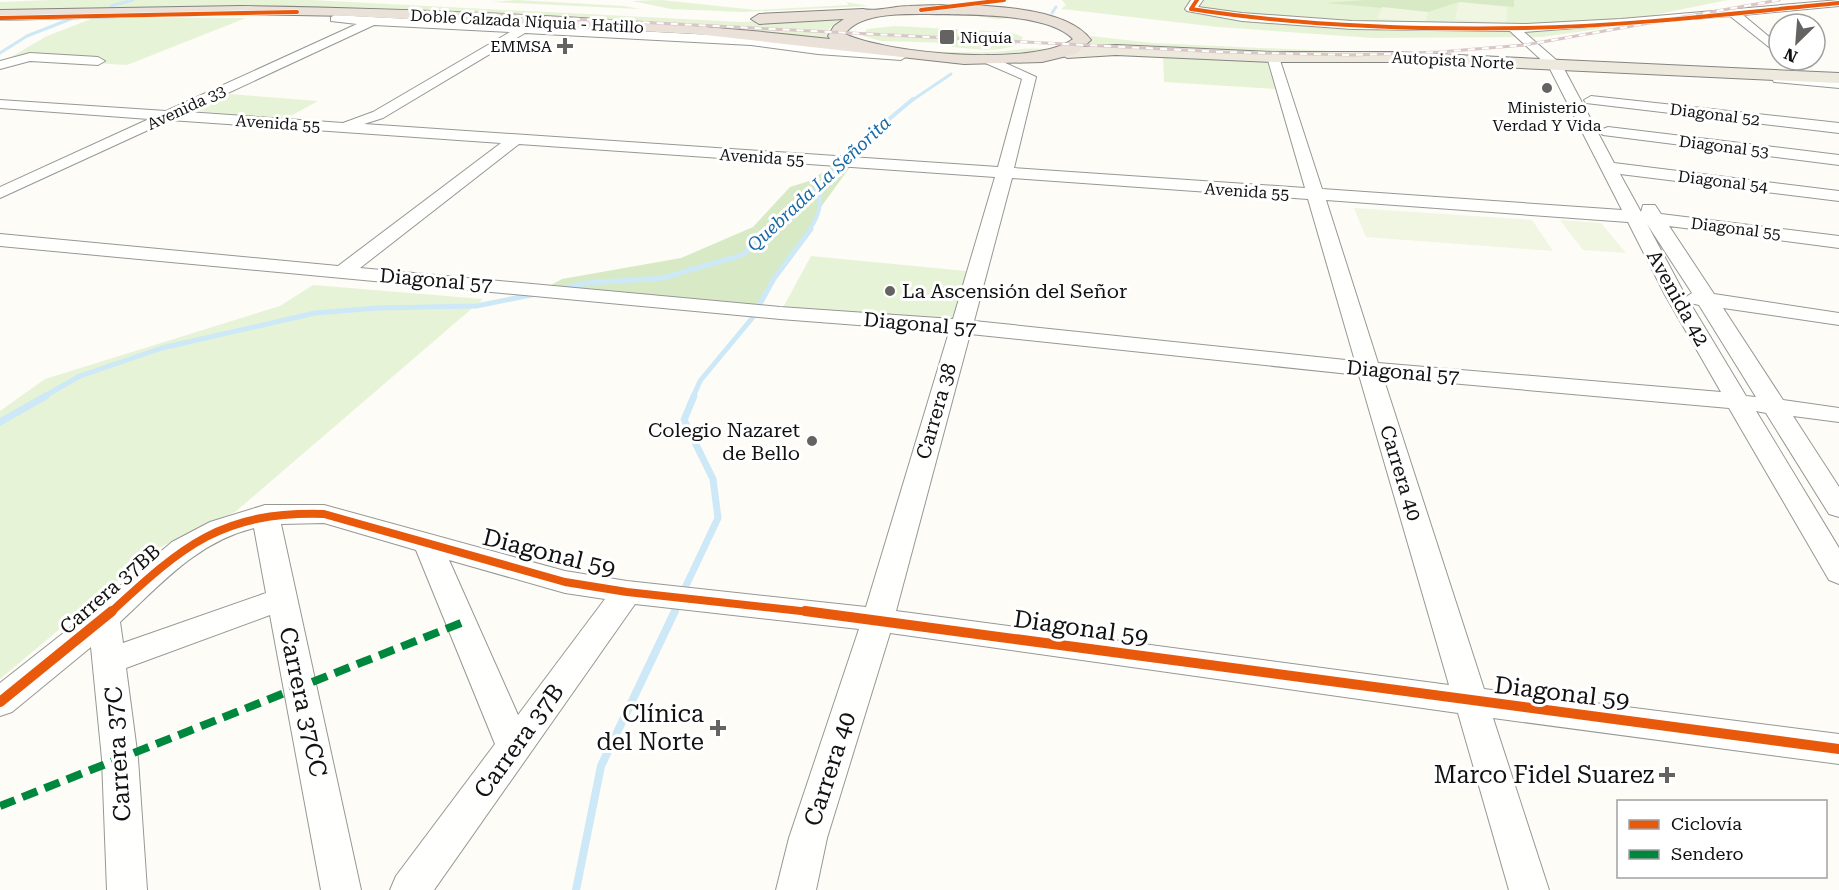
<svg xmlns="http://www.w3.org/2000/svg" width="1839" height="890" font-family="'Roboto Serif',serif">
<rect width="100%" height="100%" fill="#fdfcf7"/>
<!-- green -->
<path fill="#e7f3d7" d="M51,0H311L742,22L857,15L832,26L826,32L833,42L355,10L0,14V2Z
M516,0L624,6L640,9L492,2Z
M661,0L756,10L849,5L846,2L868,6L744,12L671,9L632,1Z
M1062,0H1728L1629,20L1598,29L1542,37L1373,38L1218,27L1071,10L1061,9L1066,5Z
M893,12C929,9 972,11 1008,18C996,21 988,17 976,16C950,12 857,5 847,35C869,52 961,53 990,52C1012,51 1024,47 1046,49C1005,57 878,59 845,36L849,26Z
M96,17L246,18L127,65L9,58L47,36Z
M895,26L1010,32L1023,37L1021,41C1004,55 971,48 951,47L953,43L881,41L863,36L867,29Z
M1091,36L1152,43L1441,56L1076,51L1086,47Z
M1163,55L1267,61L1275,89L1164,82Z
M229,94L318,101L287,118L194,111Z
M811,256L976,272L960,326L780,313Z
M313,285L483,299L235,512L154,550L0,679V411L45,379L280,306Z"/>
<!-- forest -->
<path fill="#d8eac5" d="M1365,0H1514V7L1459,2L1428,12L1325,3Z
M833,166L850,167L821,207L817,220L773,280L756,311L542,290L562,279L681,258L753,227L790,187L809,181Z"/>
<!-- pitch -->
<path fill="#f0f6e1" d="M1459,2L1507,7L1506,24L1455,19Z
M1382,7L1428,12L1425,24L1377,18Z
M1354,208L1532,220L1553,251L1366,237Z
M1560,220L1601,223L1626,253L1583,250Z"/>
<g fill="none" stroke-linecap="round" stroke-linejoin="round">
<!-- stream-far4 -->
<path stroke="#cde8f7" stroke-width="3" d="M111,6L133,0
M1052,13L1056,7
M0,53L27,36L73,18
M911,101L951,74"/>
<!-- stream-far3 -->
<path stroke="#cde8f7" stroke-width="4" d="M772,230L882,125L913,99
M809,230C820,215 821,205 819,187"/>
<!-- stream-far2 -->
<path stroke="#cde8f7" stroke-width="5" d="M569,287L587,283L663,278L742,255L774,229
M760,304L773,280L811,229
M43,397L80,376L162,348L315,313L378,308L476,306L531,295
M693,397L700,381L753,317"/>
<!-- stream-far1 -->
<path stroke="#cde8f7" stroke-width="7" d="M0,422L46,396
M683,592L718,518L713,479L684,420L694,396
M674,613L679,602"/>
<!-- stream -->
<path stroke="#cde8f7" stroke-width="8" d="M576,890L601,766L675,611"/>
<defs>
<path id="minor" d="M1191,0H1203L1198,7L1242,13L1352,21L1526,24L1621,19L1839,0V6L1743,15L1779,45V55L1730,16L1524,32L1562,65L1614,163L1839,191V201L1620,174L1641,212L1643,205H1655L1661,214L1839,236V248L1669,226L1714,294L1839,313V325L1723,308L1783,400L1839,408V422L1793,416L1839,487V517L1829,514L1766,413L1756,411L1839,548V584L1829,580L1729,408L1383,377L1484,689L1839,734V764L1493,718L1549,890H1509L1458,713L890,633L827,838L816,890H776L789,838L859,629L635,604L434,890H390L396,876L495,744L416,550L324,523L281,524L361,890H321L270,615L126,668L138,759L147,890H107L102,759L91,647L12,712L0,716V683L80,620L172,542L210,522L265,505H324L565,571L627,581L866,607L949,332L780,319L0,246V234L338,266L501,143L170,120L0,198V187L149,119L0,108V100L166,111L357,24L331,21V17L335,15L751,37L818,46L901,52L907,56L901,60L818,54L751,45L525,33L383,118L364,124L998,167L1022,79L983,62V56L988,55L1036,77L1014,168L1305,188L1267,57L1273,53L1279,57L1322,189L1622,210L1549,67L1510,31L1352,29L1242,21L1187,11L1185,9ZM374,25L510,32L373,112L343,123L187,112ZM519,144L995,177L953,319L780,307L360,268ZM1012,178L1308,199L1355,361L974,321ZM1326,200L1628,222L1665,295L1721,392L1378,363ZM1647,224L1692,293L1686,297L1685,295ZM1690,303L1699,305L1756,397L1746,396ZM970,334L1359,375L1449,685L896,611ZM254,528L266,593L123,643L120,622C161,584 197,542 254,528ZM449,560L565,593L605,599L518,715Z
M30,53L98,57L105,61L98,65L30,61L0,69V61Z
M1779,75L1839,80V88L1774,82L1772,79Z
M1591,96L1839,123V133L1586,103L1584,100Z
M1608,127L1839,155V165L1603,135L1600,132L1603,129Z"/>
<path id="major" d="M1116,45L1273,52H1393L1839,73V83L1393,62H1273L1116,55L1067,58L1059,53L1067,48Z"/>
<path id="highway" d="M241,6C438,9 635,17 830,39L828,36L834,26L844,19L759,24L751,19L759,14L863,9C877,12 894,6 909,6C953,4 1063,1 1091,40L1075,54L1042,62L964,64L696,34L349,16L241,14L0,20V10ZM929,14C966,15 1047,12 1073,39C1036,67 887,54 845,34C860,12 904,14 929,14Z"/>
</defs>
<!-- minor casing -->
<use href="#minor" stroke="#979795" stroke-width="2"/>
<!-- major casing -->
<use href="#major" stroke="#858482" stroke-width="2"/>
<!-- highway casing -->
<use href="#highway" stroke="#858482" stroke-width="2"/>
<!-- minor -->
<use href="#minor" fill="#fffffe" fill-rule="evenodd"/>
<!-- major -->
<use href="#major" fill="#ede9dc" fill-rule="evenodd"/>
<!-- highway -->
<use href="#highway" fill="#eae1d8" fill-rule="evenodd"/>
<defs>
<path id="rail" d="M461,13L1222,52L1352,55L1439,52L1525,45L1779,0"/>
</defs>
<!-- rail casing -->
<use href="#rail" stroke="#d9c6c7" stroke-width="3"/>
<!-- rail -->
<use href="#rail" stroke="#fff" stroke-width="2" stroke-dasharray="7" stroke-linecap="butt"/>
<!-- quiet -->
<path stroke="#00873e" stroke-width="8" stroke-dasharray="16 8" stroke-linecap="butt" d="M0,806L461,623"/>
<defs>
<path id="cycleway-far2" d="M1197,0L1191,9C1301,26 1415,30 1526,28C1631,26 1735,13 1839,3
M921,10L1004,0
M0,18L297,12"/>
<path id="cycleway-far1" d="M110,613C182,547 220,511 324,514L565,582L627,592L819,613"/>
<path id="cycleway" d="M805,611L1839,749
M0,702L112,611"/>
</defs>
<!-- cycleway-far2 casing -->
<use href="#cycleway-far2" stroke="#fff" stroke-width="5"/>
<!-- cycleway-far1 casing -->
<use href="#cycleway-far1" stroke="#fff" stroke-width="12"/>
<!-- cycleway casing -->
<use href="#cycleway" stroke="#fff" stroke-width="14"/>
<!-- cycleway-far2 -->
<use href="#cycleway-far2" stroke="#e8590c" stroke-width="4"/>
<!-- cycleway-far1 -->
<use href="#cycleway-far1" stroke="#e8590c" stroke-width="8"/>
<!-- cycleway -->
<use href="#cycleway" stroke="#e8590c" stroke-width="10"/>
</g>
<!-- markers -->
<g fill="#646362" stroke="#fff" stroke-width="2">
<rect x="939" y="29" width="16" height="16" rx="3"/>
<path d="M562 37h6v6h6v6h-6v6h-6v-6h-6v-6h6z"/>
<circle cx="1547" cy="88" r="6"/>
<circle cx="890" cy="291" r="6"/>
<circle cx="812" cy="441" r="6"/>
<path d="M715 719h6v6h6v6h-6v6h-6v-6h-6v-6h6z"/>
<path d="M1664 766h6v6h6v6h-6v6h-6v-6h-6v-6h6z"/>
</g>
<g text-anchor="middle" stroke-width="6" stroke-linejoin="round" paint-order="stroke">
<!-- far-street labels -->
<g font-size="16" fill="#111" stroke="#fff">
<text transform="translate(527 21) rotate(3)" y="6">Doble Calzada Niquia - Hatillo</text>
<text transform="translate(1453 60) rotate(3)" y="6">Autopista Norte</text>
<text transform="translate(186 107) rotate(-25)" y="6">Avenida 33</text>
<text transform="translate(1715 114) rotate(7)" y="6">Diagonal 52</text>
<text transform="translate(278 123) rotate(4)" y="6">Avenida 55</text>
<text transform="translate(1724 146) rotate(7)" y="6">Diagonal 53</text>
<text transform="translate(762 157) rotate(4)" y="6">Avenida 55</text>
<text transform="translate(1723 181) rotate(7)" y="6">Diagonal 54</text>
<text transform="translate(1247 191) rotate(4)" y="6">Avenida 55</text>
<text transform="translate(1736 228) rotate(7)" y="6">Diagonal 55</text>
</g>
<!-- far-poi labels -->
<g font-size="16" fill="#111" stroke="#fff" text-anchor="start">
<text x="960" y="43">Niquía</text>
<text x="552" y="52" text-anchor="end">EMMSA</text>
<text x="1547" y="113" text-anchor="middle">Ministerio<tspan x="1547" dy="18">Verdad Y Vida</tspan></text>
</g>
<!-- far-water labels -->
<g font-size="18" font-style="italic" fill="#1768a6" stroke="#fff">
<text transform="translate(819 184) rotate(-43)" y="6">Quebrada La Señorita</text>
</g>
<!-- street labels -->
<g font-size="20" fill="#111" stroke="#fff">
<text transform="translate(436 280) rotate(5)" y="7">Diagonal 57</text>
<text transform="translate(1678 298) rotate(61)" y="7">Avenida 42</text>
<text transform="translate(920 324) rotate(5)" y="7">Diagonal 57</text>
<text transform="translate(1403 372) rotate(5)" y="7">Diagonal 57</text>
<text transform="translate(936 411) rotate(-74)" y="7">Carrera 38</text>
<text transform="translate(1401 473) rotate(73)" y="7">Carrera 40</text>
<text transform="translate(110 589) rotate(-41)" y="7">Carrera 37BB</text>
</g>
<!-- poi labels -->
<g font-size="20" fill="#111" stroke="#fff" text-anchor="start">
<text x="902" y="298">La Ascensión del Señor</text>
<text x="800" y="437" text-anchor="end">Colegio Nazaret<tspan x="800" dy="23">de Bello</tspan></text>
</g>
<!-- near-street labels -->
<g font-size="24" fill="#111" stroke="#fff">
<text transform="translate(549 553) rotate(14)" y="8">Diagonal 59</text>
<text transform="translate(1081 628) rotate(8)" y="8">Diagonal 59</text>
<text transform="translate(1562 693) rotate(7)" y="8">Diagonal 59</text>
<text transform="translate(303 702) rotate(78)" y="8">Carrera 37CC</text>
<text transform="translate(519 741) rotate(-54)" y="8">Carrera 37B</text>
<text transform="translate(118 754) rotate(-94)" y="8">Carrera 37C</text>
<text transform="translate(830 769) rotate(-72)" y="8">Carrera 40</text>
</g>
<!-- near-poi labels -->
<g font-size="24" fill="#111" stroke="#fff" text-anchor="end">
<text x="704" y="722">Clínica<tspan x="704" dy="28">del Norte</tspan></text>
<text x="1654" y="783">Marco Fidel Suarez</text>
</g>
</g>
<!-- legend -->
<rect x="1617" y="800" width="210" height="78" fill="#ffffff" stroke="#a0a0a0" stroke-width="1.5"/>
<rect x="1629" y="820" width="30" height="9" fill="#e8590c" stroke="#a0a0a0" stroke-width="1.5"/>
<text x="1671" y="830" font-size="18" fill="#111111">Ciclovía</text>
<rect x="1629" y="850" width="30" height="9" fill="#00873e" stroke="#a0a0a0" stroke-width="1.5"/>
<text x="1671" y="860" font-size="18" fill="#111111">Sendero</text>
<!-- north arrow -->
<g transform="translate(1797 42) rotate(205)"><circle r="28" fill="#ffffff" stroke="#a0a0a0" stroke-width="1.5"/>
<path d="M0-4.5L10 22L0 15L-10 22Z" fill="#646362"/>
<text y="-9" font-size="16" font-weight="bold" text-anchor="middle" fill="#111111">N</text>
</g>
</svg>
